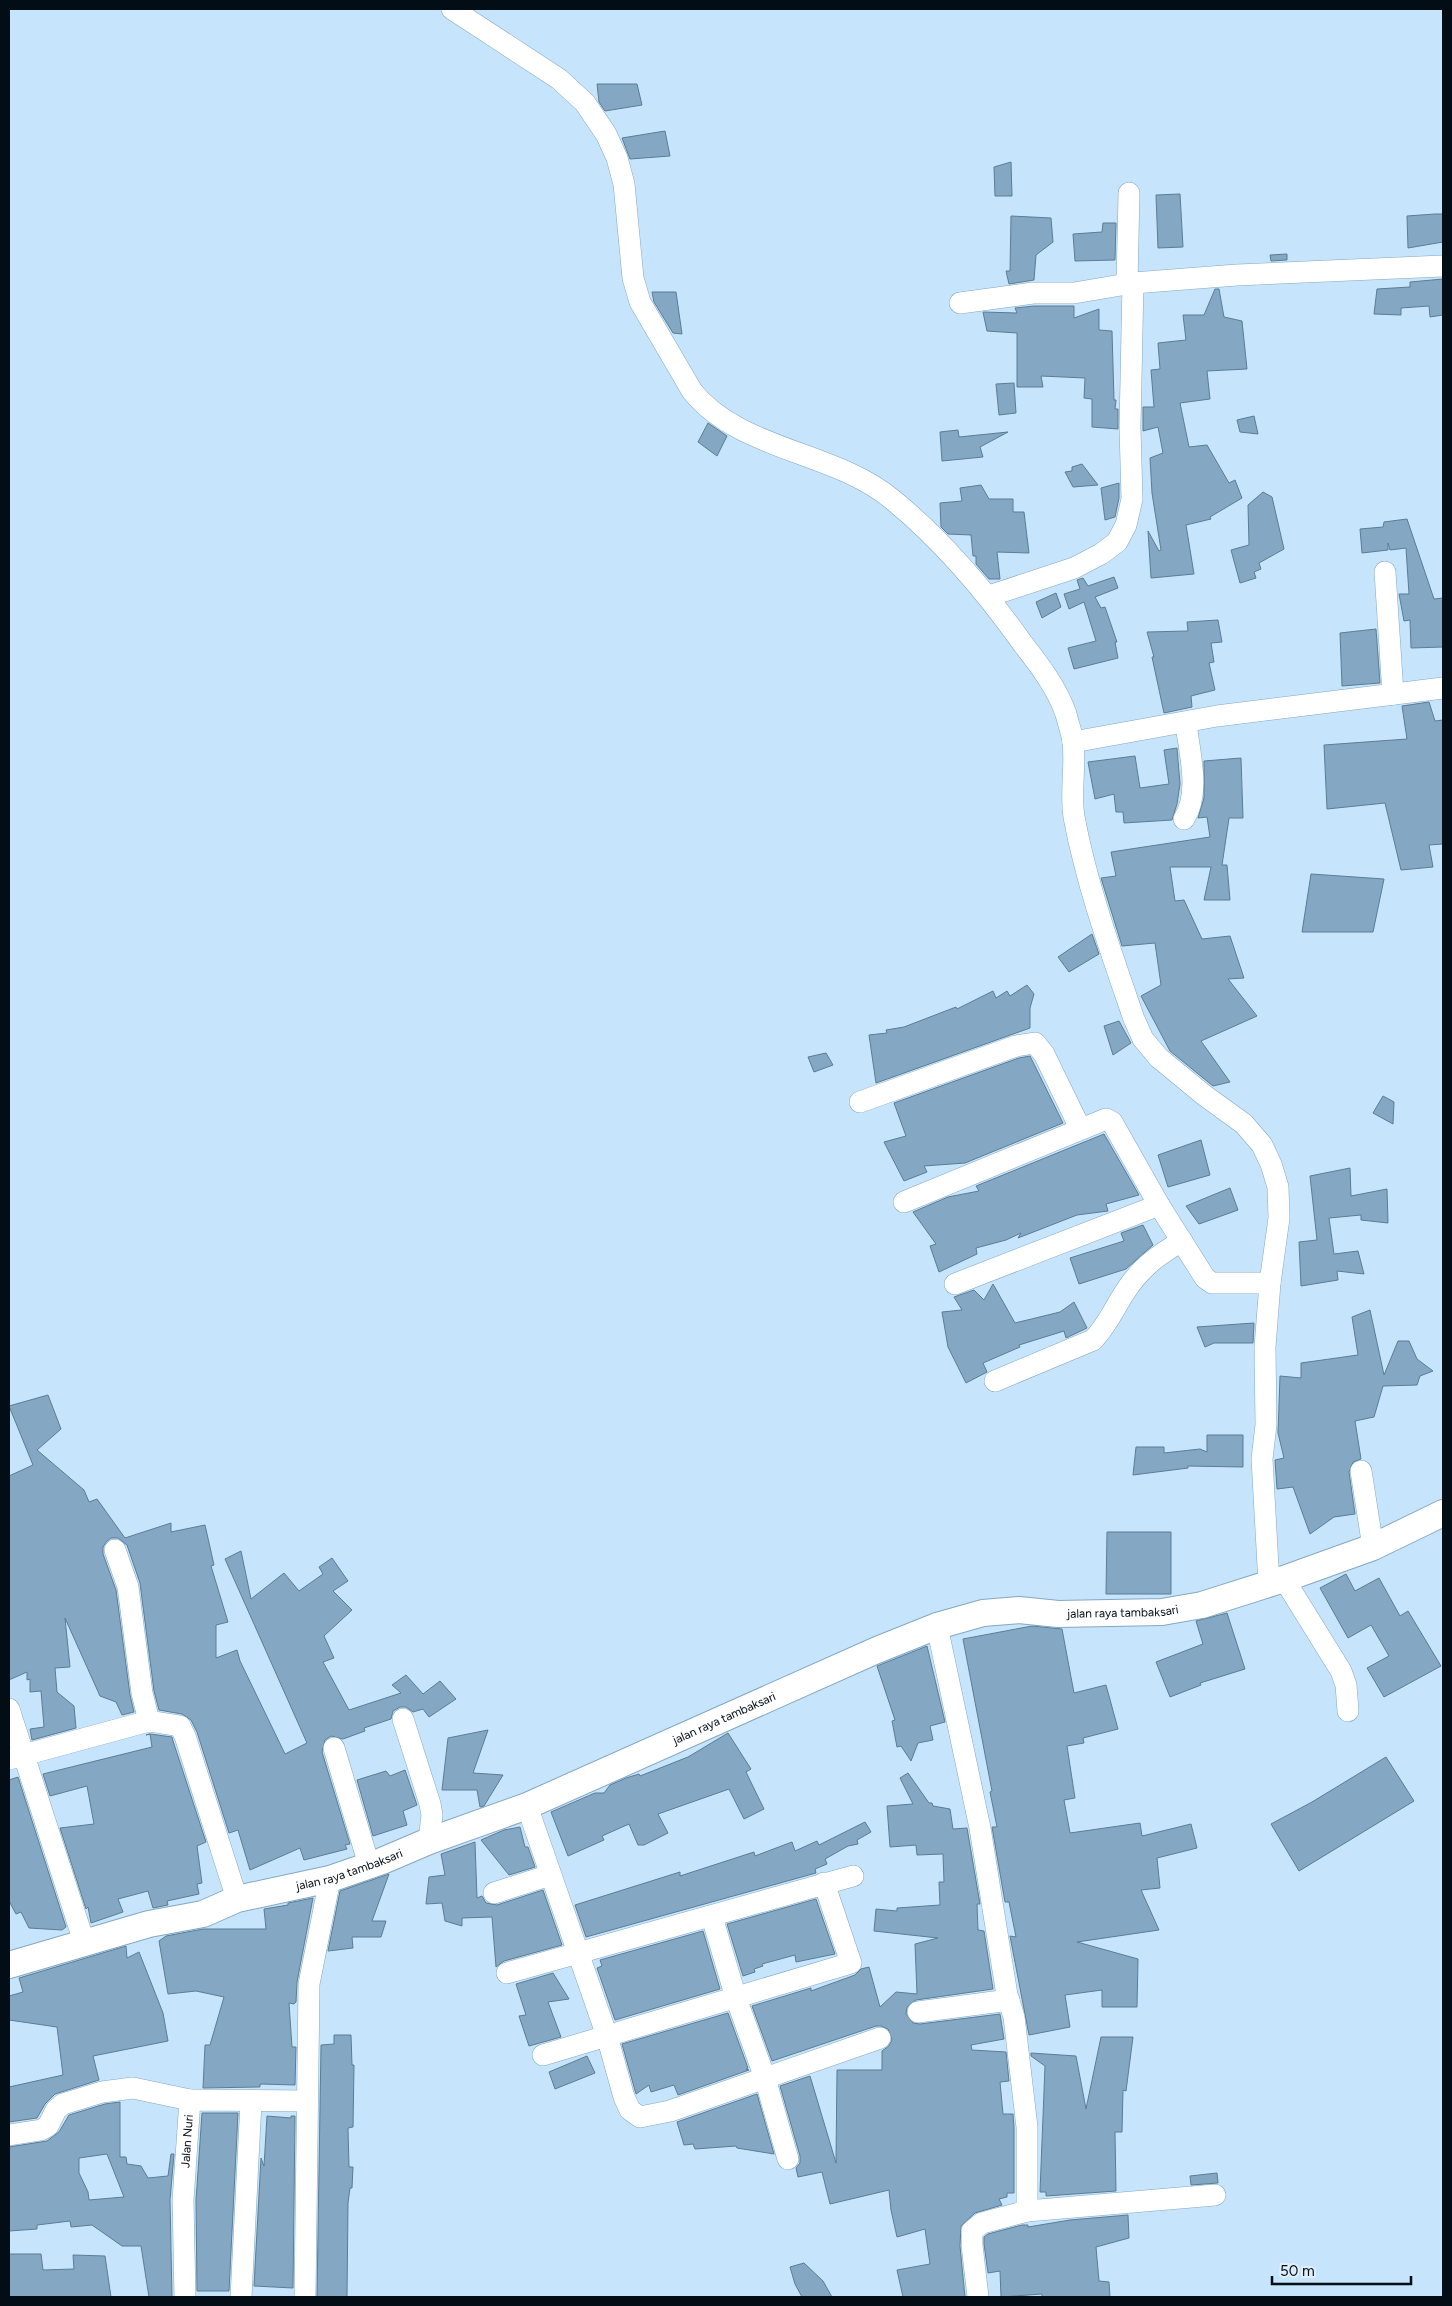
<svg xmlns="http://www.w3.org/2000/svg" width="1452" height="2306" font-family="Figtree,sans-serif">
<rect width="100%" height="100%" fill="#c6e4fb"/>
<!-- building -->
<path fill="#84a8c3" stroke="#5a7d96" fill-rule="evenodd" d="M597,84H637L642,105L605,111L599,102Z
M665,131L670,156L630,159L622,138Z
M1011,162L1012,196H995L994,167Z
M1180,194L1183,247L1158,248L1156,195Z
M1435,214H1443V242L1408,248L1407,216Z
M1011,216L1051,218L1053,242L1036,255L1034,280L1009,284L1006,271H1010Z
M1103,223H1116L1115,260L1075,261L1073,234L1102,232Z
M1287,254V260L1271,261L1270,255Z
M1443,279V315L1430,317L1429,306L1401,308V315L1374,314L1377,289L1410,287V282Z
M1215,289H1219L1224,317L1242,321L1247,369L1207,371L1210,399L1180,403L1189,447L1207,445L1229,483L1235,480L1242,498L1210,517L1211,519L1186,525L1194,574L1151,578L1148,531L1159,551L1161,550L1152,493L1150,458L1163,453L1158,427L1143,431V407H1154L1151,370L1160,369L1158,343L1186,340L1183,315H1204Z
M652,292H676L682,334L673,333L654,302Z
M1074,306V318L1099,309V330L1112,331L1114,400H1116L1115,409H1118V429L1092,427V399L1084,398L1085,378L1041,376L1043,387H1017V333L987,331L983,312L1017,313L1015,308L1034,306Z
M1014,383L1016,413L999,415L996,384Z
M1254,416L1258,434L1240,432L1237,420Z
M708,423L727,436L717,456L698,442Z
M958,430L959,437L1008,432L980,447L983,457L942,461L940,432Z
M1082,464L1098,485L1073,487L1065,472L1072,471V467Z
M1119,483V498L1115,517L1105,520L1101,488Z
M981,485L989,499H1013V512H1024L1029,553L997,552L1000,579H989L976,564V556H973L971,535L948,534L941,527L940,503L962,501L960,488Z
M1263,492L1272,497L1284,549L1259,563L1261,569L1254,572L1256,578L1240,583L1231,550L1249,545L1248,505Z
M1407,519L1434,599L1443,598V647L1411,648L1410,620L1404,621L1399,594H1409L1406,548L1390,550L1388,543V550L1362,553L1360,529L1383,527L1384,522Z
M1114,577L1118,588L1095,597L1101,608L1105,607L1117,642H1115L1118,658L1074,669L1068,648L1096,641L1084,602L1069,609L1064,594L1080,589L1077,580L1083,578L1088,586Z
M1056,593L1061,607L1042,618L1036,602Z
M1218,620L1222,642L1211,643L1214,662L1209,663L1215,690L1191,696L1192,707L1164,713L1152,657H1154L1147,632L1188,631L1187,622Z
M1376,629L1380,683L1342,686L1340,633Z
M1429,702L1435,721L1443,720V844L1429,845L1433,867L1401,870L1385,803L1327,809L1324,745L1407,739L1402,706Z
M1177,748L1180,784L1177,804L1172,820L1124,823L1123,812H1116L1114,794L1095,799L1088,762L1135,756L1140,788L1169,784L1164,750Z
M1241,758L1243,818H1229L1222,865H1227L1230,900H1204L1211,867H1170L1175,901L1184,900L1202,939L1230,936L1244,978L1228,979L1257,1016L1201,1041L1230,1082L1213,1086L1170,1051L1141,996L1161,985L1155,943L1122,946L1101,878L1116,876L1111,852L1210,837L1207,817L1198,818L1204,798V761Z
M1311,874L1384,879L1373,932H1302Z
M1092,934L1099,954L1069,972L1058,957Z
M1027,985L1034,994L1030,1008V1028L876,1083L869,1035L887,1033L886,1030L904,1027L956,1007L957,1009L993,991L996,998L1007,991L1010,996Z
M1119,1021L1131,1043L1113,1055L1104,1026Z
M826,1053L833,1065L814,1072L808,1057Z
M1030,1056L1063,1123L965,1163L924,1166L927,1172L904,1181L884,1142L906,1136L894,1103L1019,1058Z
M1383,1096L1394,1102L1393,1124L1373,1113Z
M1104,1134L1139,1195L1106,1204L1108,1211L1077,1215L1018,1238L1021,1233L1006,1240L976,1248L977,1254L939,1272L930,1246L936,1244L913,1212L948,1197L979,1191L976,1186Z
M1201,1140L1210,1175L1168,1187L1158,1155Z
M1350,1168L1351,1196L1387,1189L1388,1223L1361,1220V1215L1329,1218L1334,1254L1358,1251L1364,1274L1337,1271L1338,1280L1301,1286L1299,1242L1317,1240L1310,1176Z
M1230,1188L1238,1210L1199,1224L1186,1206Z
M1143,1225L1153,1245L1126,1269L1079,1284L1070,1258L1124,1241L1121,1233Z
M993,1284L1015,1323L1060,1312L1074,1302L1087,1328L1066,1338L1064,1331L1019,1345L1020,1347L983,1363L987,1372L966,1383L948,1347L942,1312L962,1310L954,1297L974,1290L984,1300Z
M1370,1310L1384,1375L1398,1341H1409L1417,1359L1433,1371L1420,1376L1417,1385L1383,1386L1374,1417L1355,1421L1361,1459L1353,1462L1349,1472L1355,1514L1334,1517L1310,1534L1293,1487L1277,1489L1275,1460L1284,1458L1278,1433L1280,1376L1301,1378V1363L1358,1355L1352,1317Z
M1254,1323L1253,1343H1214L1205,1347L1197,1327Z
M48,1395L61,1429L37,1450L84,1490L89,1502L97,1499L125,1538L171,1523V1532L205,1525L214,1565L211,1566L228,1622L216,1625V1658L237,1650L240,1661L285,1754L307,1743L225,1559L241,1551L251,1599L284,1573L299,1591L323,1574L319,1567L332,1558L348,1581L333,1591L352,1610L324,1636L334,1658L323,1662L349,1710L401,1693L392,1685L406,1675L423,1694L440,1681L456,1699L429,1717L423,1709L413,1712L406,1707H400L393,1711L391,1719L364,1728L365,1731L343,1739L331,1736L325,1740L322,1752L350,1844L345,1845L347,1849L304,1860L300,1848L250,1870L238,1830L229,1833L197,1732L191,1720L182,1714L159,1710L154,1691L140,1583L127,1545L118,1538H111L106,1542L103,1547V1554L116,1590L130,1695L134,1712L122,1715L116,1702L100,1696L65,1618L70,1667L55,1668L57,1692L74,1706L76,1728L32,1740L30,1729L44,1727L41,1691L30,1692V1679L27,1680V1672L9,1680V1476L33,1465L9,1406Z
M1207,1435H1243V1467L1188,1466V1468L1133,1475L1136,1447H1164V1453L1200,1449L1207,1452Z
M1107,1532H1171V1594H1106Z
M1346,1574L1355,1591L1379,1578L1400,1616L1408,1611L1441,1666L1384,1697L1367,1668L1389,1656L1371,1625L1348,1638L1320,1588Z
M1227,1613L1245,1669L1200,1683L1201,1685L1170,1697L1156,1662L1203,1644L1196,1621Z
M1032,1626L1062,1629L1074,1693L1106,1685L1118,1729L1083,1738L1084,1743L1067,1746L1075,1798L1064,1800L1070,1833L1140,1823L1142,1836L1191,1824L1197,1848L1157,1858L1160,1888L1141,1890L1159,1930L1077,1942L1138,1959L1137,2007H1102V1990L1065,1995L1070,2027L1029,2035L1010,1936L1016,1937L1009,1902H1005L992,1827H997L990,1792L992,1791L963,1639Z
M927,1646L945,1722L930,1726L933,1740L918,1743L911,1761L901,1746L897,1747L892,1721L895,1720L877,1666Z
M488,1730L473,1773L503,1775L484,1806L480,1807L477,1790H442L448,1738Z
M728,1733L751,1769L746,1772L764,1809L744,1819L729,1789L658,1814L668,1833L644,1845H638L629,1824L602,1836L604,1840L568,1856L551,1812L595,1793H604L610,1785L626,1778L639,1774L640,1776L688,1757Z
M150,1734L172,1737L173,1741L206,1842L197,1846L202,1883L197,1884L199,1894L167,1901L168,1905L153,1908L148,1891L118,1899L123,1912L91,1923L88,1907L86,1909L60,1828L94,1824L87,1786L50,1796L43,1774L152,1747L150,1734L146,1735Z
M1386,1757L1414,1801L1299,1871L1271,1824L1312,1802Z
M405,1770L417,1805L403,1811L407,1825L373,1836L357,1780L386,1771L390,1776Z
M908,1773L929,1803H932L933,1806L950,1809L953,1829L967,1828L980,1904H977L978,1930L984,1931L993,1989L916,2000L907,2007L906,2014L913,2023L920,2024L1000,2014L1004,2039L971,2045L972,2050L1006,2052L1009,2081L1000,2082L1003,2114H1013L1014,2128V2193H1007V2197L999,2199L1002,2205L975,2213L961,2226L960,2246L965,2297H903L897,2270L930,2264L925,2229L897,2237L891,2210L889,2190L830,2204L822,2172L798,2177L796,2168L800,2163V2156L780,2086L810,2076L836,2163L837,2070H882V2051L889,2046L892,2040L888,2029L881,2026H876L772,2061L752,2006L811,1988V1991L855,1975L861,1969L869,1967L880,2007L896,1992L917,1994L915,1944L938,1938L874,1931L876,1909L897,1911V1908L940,1905L939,1882H944L943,1854L917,1855L916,1845L890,1847L887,1806L913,1804L900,1778Z
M18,1777L66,1927L62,1930L29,1928L21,1912L16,1914L9,1901V1780Z
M865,1822L871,1832L857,1840L858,1844L848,1846L825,1859L827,1864L815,1869L816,1873L586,1937L575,1905L680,1872V1876L754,1852L755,1856L792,1842L795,1851L817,1841L819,1845Z
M520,1827L525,1847H528L535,1867L509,1875L481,1840L504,1830Z
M475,1842L477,1898L482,1896L486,1903L497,1905L543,1890L562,1945L504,1961L496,1967L492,1917L462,1918V1926L445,1921L442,1903L426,1904L429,1877L445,1875L441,1854Z
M389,1874L372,1921H386L381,1937H352L353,1948L328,1951L340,1891Z
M313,1898L297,1982L296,2002L294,2004L289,2003L292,2047H296L295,2085L260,2084V2087L203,2088L205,2045H210L224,1997L196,1991L168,1994L159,1941L166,1936L203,1929H266L264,1909L288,1905V1903Z
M816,1899L835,1954L796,1962L795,1955L762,1964L763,1966L754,1969L755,1972L743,1976L727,1924Z
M703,1931L720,1989L615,2020L597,1968L602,1966L600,1960Z
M126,1946L127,1958L139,1952L163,2013L168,2041L93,2056L99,2080L55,2094L45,2104L37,2118L9,2122V2087L63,2075L57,2027L9,2020V1996L23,1992L19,1978Z
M553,1973L569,1999L548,2002L561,2037L529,2046L519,2016L526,2015L516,1984Z
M728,2013L748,2068L746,2069L749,2070L678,2095L674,2085L651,2092L649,2085L636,2094L622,2044Z
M334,2035H351L352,2065H354L353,2127L348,2128L349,2167H353L352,2188H350L348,2203L347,2297H317L321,2045L334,2044Z
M1101,2037H1133L1126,2091L1123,2090L1122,2132H1115L1116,2191L1046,2196V2192H1040L1045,2066L1031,2056V2053L1076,2056L1086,2109Z
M587,2056L595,2073L555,2089L549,2072Z
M757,2094L774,2154L737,2148L736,2146L695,2149L693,2144L684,2145L677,2122Z
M120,2102V2157H126L127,2164L141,2166L148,2178L168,2176L171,2154H174L170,2200L172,2297H149L141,2246H122L92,2225L71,2227L70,2221L37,2225V2229L9,2231V2147L47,2141L59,2132L69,2115L105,2104ZM107,2154L124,2197L89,2200L88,2192L79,2173V2158Z
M202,2113H238L229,2291H197L196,2200Z
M267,2116L291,2118V2116H295L293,2288L254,2286L261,2158L264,2166Z
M1217,2173L1218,2183L1191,2185L1190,2176Z
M1128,2215L1129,2238L1096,2247L1099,2281L1109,2282L1110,2297H1042V2294L1001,2297L1000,2271L988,2273L984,2244V2237L988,2234L1022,2225H1028V2227L1070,2220Z
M9,2254H41L43,2270L74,2269L73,2255L105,2256L111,2297H9Z
M804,2263L823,2281L832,2297H802L795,2284L790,2267Z"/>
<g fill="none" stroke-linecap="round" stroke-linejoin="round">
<defs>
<g id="minor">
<path d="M452,9L559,79L585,103L606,134L617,158L624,184L633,278L640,302L692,391C740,451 835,451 893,500C943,541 986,592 1023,644C1040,666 1057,688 1066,714C1068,723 1072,733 1073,742C1076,767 1070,792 1074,817C1087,886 1111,952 1134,1019L1143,1039L1159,1058L1204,1095L1244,1124L1262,1145L1271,1164L1278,1187L1279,1218L1270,1283L1265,1347L1266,1425L1262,1459L1269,1584"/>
<path d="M1127,284L1129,193"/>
<path d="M960,303L1033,293H1074L1133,283L1237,275L1443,266"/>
<path d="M1385,572L1393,694"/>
<path d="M989,596L1074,568L1101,554L1117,542L1126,525L1132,499L1130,427L1133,283"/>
<path d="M1073,742L1217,716L1443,688"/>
<path d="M1184,819C1201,792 1189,752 1186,723"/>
<path d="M860,1102L1016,1046L1035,1043L1044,1054L1080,1128"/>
<path d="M904,1202L1106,1119L1112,1122L1159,1205"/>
<path d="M955,1284L1159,1205L1205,1278L1212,1283H1270"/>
<path d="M995,1381L1093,1340C1106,1327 1113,1311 1123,1295C1139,1269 1156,1256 1182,1241"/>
<path d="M1361,1471L1373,1547"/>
<path d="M115,1550L128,1587L142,1693L149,1721L180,1726L185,1736L237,1899"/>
<path d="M1284,1579L1341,1671L1346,1685L1348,1711"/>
<path d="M937,1626L980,1828L1007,1995L1014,2017L1027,2127V2211L982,2223L972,2231V2245L978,2297"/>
<path d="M9,1709L84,1942"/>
<path d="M403,1719L430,1804L432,1815L429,1841"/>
<path d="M334,1748L369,1865"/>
<path d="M9,1759L149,1721"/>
<path d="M527,1806L607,2036L624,2097L630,2110L640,2117L670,2111L765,2078L736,1998L712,1917"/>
<path d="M494,1893L550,1875"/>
<path d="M507,1973L853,1876"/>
<path d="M918,2012L1009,2000"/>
<path d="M543,2055L851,1963L824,1883"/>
<path d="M9,2135L41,2130L48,2126L56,2110L63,2104L102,2092L133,2088L190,2100"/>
<path d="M788,2159L765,2078L880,2038"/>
<path d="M1027,2211L1215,2195"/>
<path id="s1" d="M185,2297L183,2200L190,2100L306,2101"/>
<path d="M241,2297L251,2102"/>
<path d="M305,2297L309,1984L330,1879"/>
</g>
<g id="tertiary">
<path id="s2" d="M9,1965L149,1924L203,1914L237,1899L330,1879L382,1861L429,1841L527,1806L877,1650L937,1626L983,1613L1019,1610L1058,1614L1162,1612L1202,1605L1284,1579L1373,1547L1443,1513"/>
</g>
</defs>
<!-- minor casing -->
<use href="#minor" stroke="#84a8c3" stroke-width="22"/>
<!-- tertiary casing -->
<use href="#tertiary" stroke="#84a8c3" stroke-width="28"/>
<!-- minor -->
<use href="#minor" stroke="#fff" stroke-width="21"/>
<!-- tertiary -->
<use href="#tertiary" stroke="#fff" stroke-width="26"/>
</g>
<g text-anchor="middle" stroke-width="5" stroke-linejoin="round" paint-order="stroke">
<!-- street labels -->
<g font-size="12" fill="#020d16" stroke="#e0effb">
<text dy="4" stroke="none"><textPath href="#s2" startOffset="1179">jalan raya tambaksari</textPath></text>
<text dy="4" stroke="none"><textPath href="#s2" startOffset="759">jalan raya tambaksari</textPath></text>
<text dy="4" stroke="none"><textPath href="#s2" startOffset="354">jalan raya tambaksari</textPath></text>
<text dy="4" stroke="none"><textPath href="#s1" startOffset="156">Jalan Nuri</textPath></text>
</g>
</g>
<!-- border -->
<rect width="1452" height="2306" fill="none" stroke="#020d16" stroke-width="20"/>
<!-- scale -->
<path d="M1272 2276v8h139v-8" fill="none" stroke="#020d16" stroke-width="2.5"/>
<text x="1280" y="2276" font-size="15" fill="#020d16" stroke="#e0effb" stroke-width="4" paint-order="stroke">50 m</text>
</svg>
